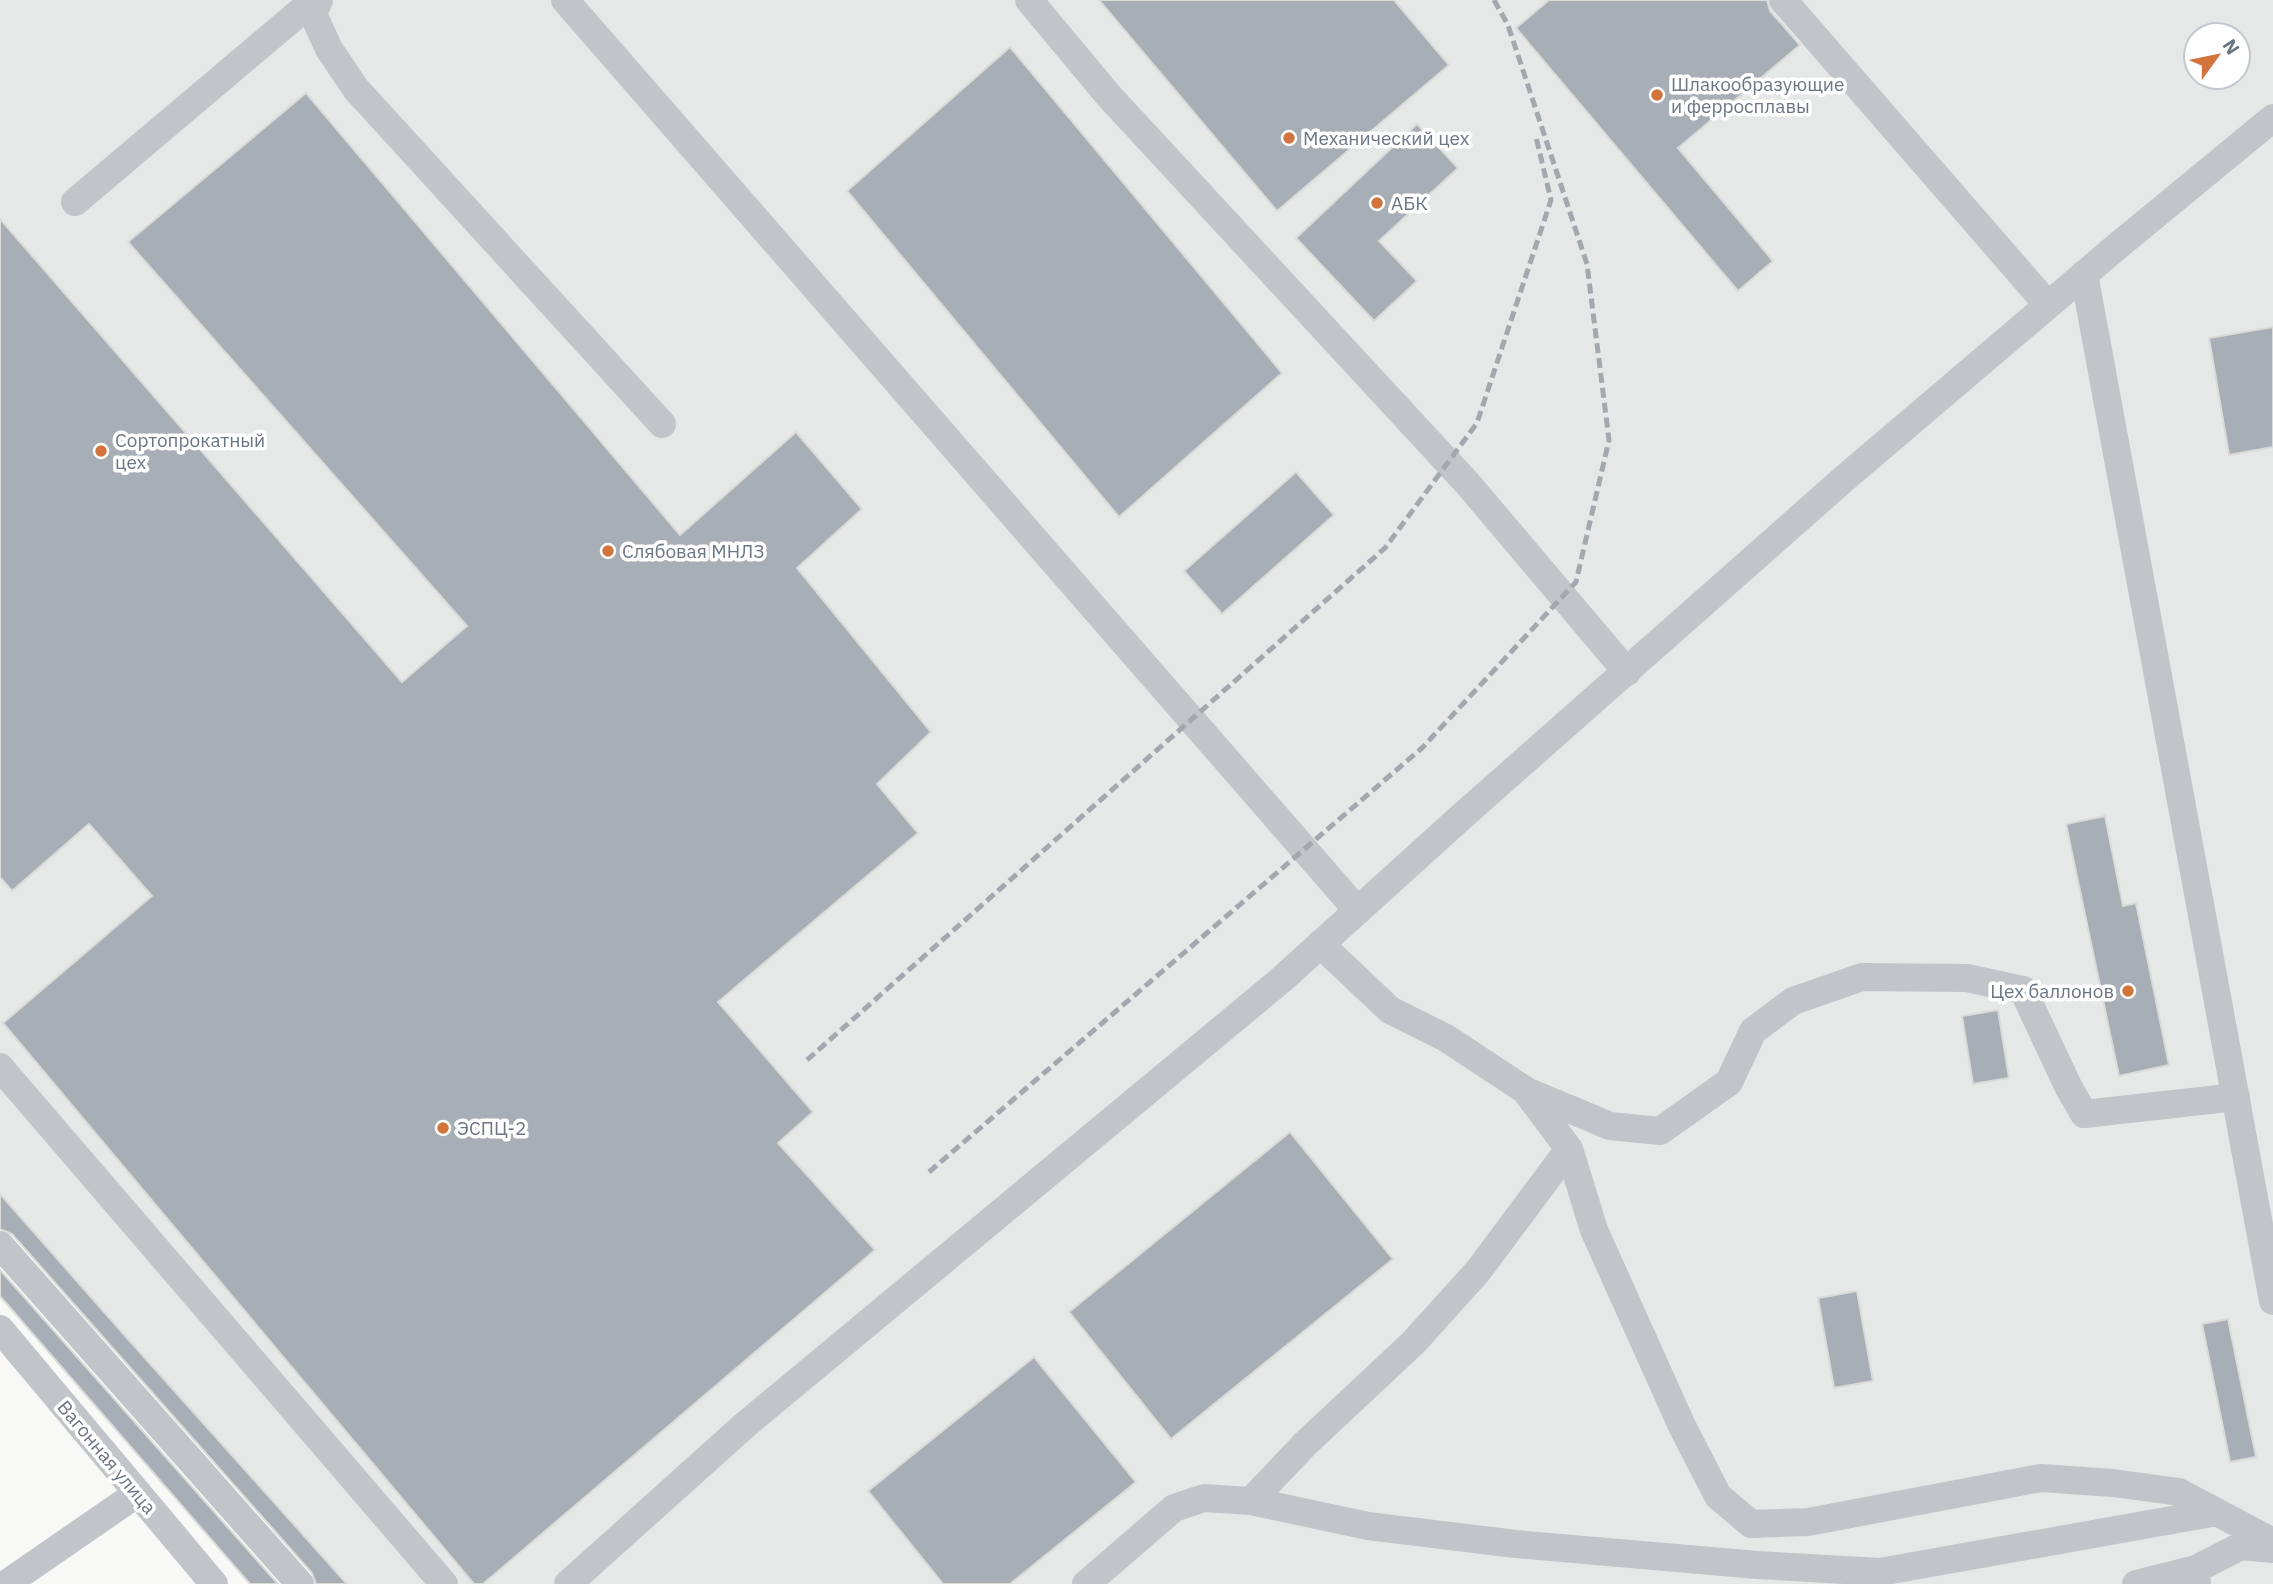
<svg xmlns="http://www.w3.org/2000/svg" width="2273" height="1584" font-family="'IBM Plex Sans',sans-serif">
<rect width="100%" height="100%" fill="#f8f9f7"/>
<!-- built -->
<path fill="#e6e8e7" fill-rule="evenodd" d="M0,0H2273V1584H347L0,1194ZM2196,35H2238V77H2196Z"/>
<!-- building -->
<path fill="#a8aeb5" stroke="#dadad9" stroke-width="2" d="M1099,0H1394L1449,65L1277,211Z
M1549,0H1767L1770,11L1800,45L1678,148L1773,261L1738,291L1516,28Z
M1010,47L1282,373L1119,517L847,191Z
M306,93L680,535L796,432L862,509L797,568L931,732L877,784L918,833L718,1002L813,1112L778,1143L875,1250L483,1584H474L3,1023L152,896L89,824L12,891L0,877V219L402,682L467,626L128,242Z
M1417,124L1458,168L1379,241L1417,281L1374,321L1296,238Z
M2273,327V447L2229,455L2209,338Z
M1296,472L1334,515L1222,614L1184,571Z
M2105,816L2123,906L2136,903L2169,1065L2119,1076L2066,824Z
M1998,1010L2009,1078L1973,1084L1962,1016Z
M1290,1132L1393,1259L1171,1439L1069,1312Z
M0,1194L119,1329L347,1584H316L312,1573L12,1234L0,1229Z
M0,1270L278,1584H250L0,1296Z
M1857,1291L1873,1381L1834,1388L1818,1298Z
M2228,1319L2256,1457L2230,1462L2202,1324Z
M1034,1357L1136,1482L1010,1584H943L868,1491Z"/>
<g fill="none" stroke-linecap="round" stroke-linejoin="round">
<!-- minor -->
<path stroke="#c1c4c8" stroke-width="28" d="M319,0L313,14L329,49L356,89L662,424
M565,0L1358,911
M1029,0L1109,96L1468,484L1627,672
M1783,0L2048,305
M75,202L314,0
M2084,274L2273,1301
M1320,944L1390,1010L1446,1038L1525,1090L1569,1149L1594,1230L1682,1426L1718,1496L1751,1524L1808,1522L2041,1478L2113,1483L2179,1492L2273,1542
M0,1067L444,1584
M1526,1091L1610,1126L1660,1131L1729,1082L1753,1031L1793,1001L1862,977L1967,978L2023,990L2068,1086L2084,1114L2236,1097
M0,1245L300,1584
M0,1329L214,1584
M1251,1501L1305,1444L1413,1343L1478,1271L1569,1149
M6,1584L138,1493
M568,1584L745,1425L1281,980L1460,818L1846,477L2114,249L2273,118
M1086,1584L1174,1508L1204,1498L1251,1501L1368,1526L1516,1544L1757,1565L1880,1572L2217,1512
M2136,1584L2196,1569
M2197,1584L2196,1569L2241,1546L2273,1549"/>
<!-- rail -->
<path stroke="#a3a7ae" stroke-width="5" stroke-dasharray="10 5" stroke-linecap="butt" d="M1494,0L1508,25L1511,35
M807,1060L1385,548L1477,423L1551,200L1536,137
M929,1172L1422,748L1576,582L1609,440L1587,264L1508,25"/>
</g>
<!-- markers -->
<g fill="#d3743c" stroke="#fff" stroke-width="2.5">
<circle cx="1657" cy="95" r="7"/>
<circle cx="1289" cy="138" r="7"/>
<circle cx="1377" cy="203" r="7"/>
<circle cx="101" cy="451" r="7"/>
<circle cx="608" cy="551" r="7"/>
<circle cx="2128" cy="991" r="7"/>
<circle cx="443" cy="1128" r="7"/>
</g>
<g text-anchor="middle" stroke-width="7" stroke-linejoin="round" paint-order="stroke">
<!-- poi labels -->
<g font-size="19" fill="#6b7685" stroke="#fff" text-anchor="start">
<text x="1671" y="91">Шлакообразующие<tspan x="1671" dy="22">и ферросплавы</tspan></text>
<text x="1303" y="145">Механический цех</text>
<text x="1391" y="210">АБК</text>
<text x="115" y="447">Сортопрокатный<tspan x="115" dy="22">цех</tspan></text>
<text x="622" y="558">Слябовая МНЛЗ</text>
<text x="2114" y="998" text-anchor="end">Цех баллонов</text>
<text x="457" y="1135">ЭСПЦ-2</text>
</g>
<!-- street labels -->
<g font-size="19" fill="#6b7685" stroke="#fff">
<text transform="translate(107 1457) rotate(50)" y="7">Вагонная улица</text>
</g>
</g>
<!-- north arrow -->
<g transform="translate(2217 56) rotate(57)"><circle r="33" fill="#ffffff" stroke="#c4c8ce" stroke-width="2"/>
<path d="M0-5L12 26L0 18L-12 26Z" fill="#d3743c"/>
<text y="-10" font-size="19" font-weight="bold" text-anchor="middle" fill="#6b7685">N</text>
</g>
</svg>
